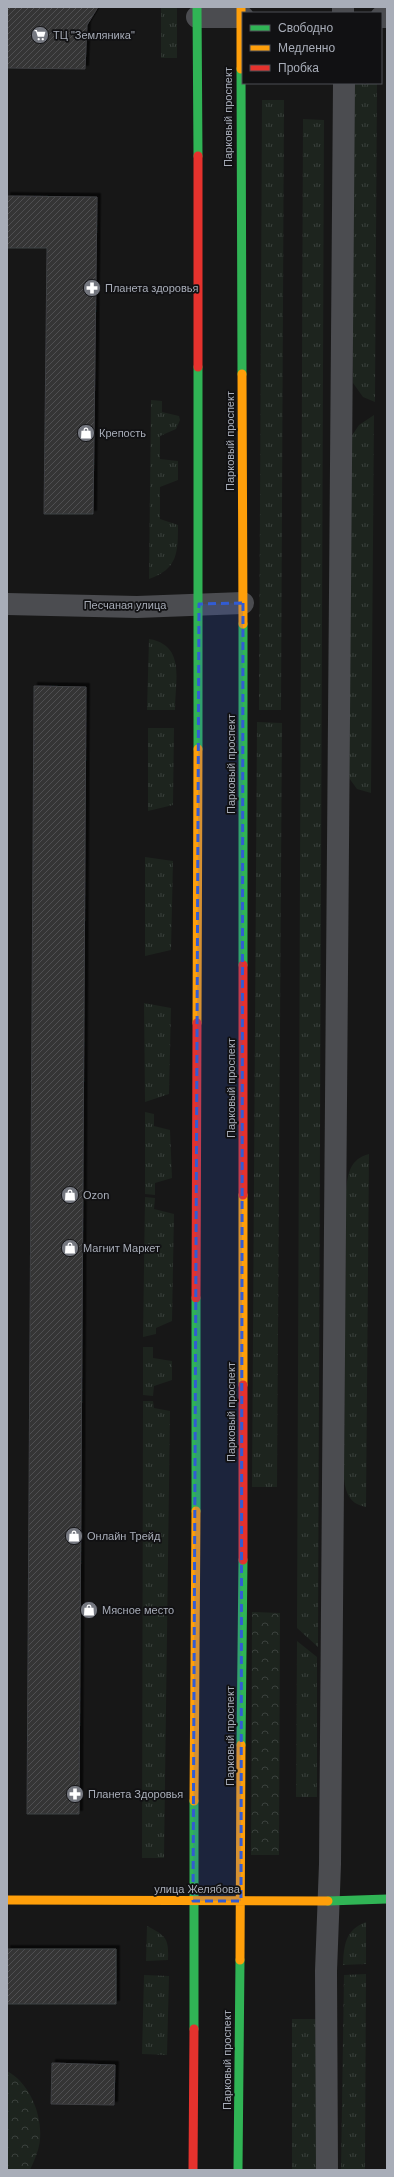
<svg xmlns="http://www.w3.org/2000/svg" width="394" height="2177" font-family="Helvetica,sans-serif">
<defs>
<pattern id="grass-tufts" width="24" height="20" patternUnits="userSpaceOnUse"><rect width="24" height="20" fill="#1d241e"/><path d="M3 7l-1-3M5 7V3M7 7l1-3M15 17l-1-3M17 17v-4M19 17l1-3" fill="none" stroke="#3b413d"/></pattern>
<pattern id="forest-crowns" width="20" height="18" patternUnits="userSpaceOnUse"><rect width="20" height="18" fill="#1d241e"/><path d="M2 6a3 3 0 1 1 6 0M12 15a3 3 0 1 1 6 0" fill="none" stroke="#3b413d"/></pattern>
<pattern id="building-hatch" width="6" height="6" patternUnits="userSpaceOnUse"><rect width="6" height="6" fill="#353536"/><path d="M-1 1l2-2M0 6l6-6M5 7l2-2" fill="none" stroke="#4f5051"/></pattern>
<filter id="shadow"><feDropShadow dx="3.5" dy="-3.5" stdDeviation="0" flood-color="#0009"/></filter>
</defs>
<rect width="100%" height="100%" fill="#171717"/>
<!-- grass -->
<path fill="url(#grass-tufts)" d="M161,7H177V58H161Z
M353,83H377L375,402L363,397L353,383Z
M262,100H284L281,710H259Z
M303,119L324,120L318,1647L297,1628Z
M151,400L162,401V412L179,416L180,420L176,429L160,436V459L178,461V480L160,487V519L178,525C178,552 178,569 149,579Z
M374,415L371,793L357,789L349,778V440L359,425Z
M149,639C186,645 175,681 175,710H147Z
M257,722L282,723L277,1487H252Z
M148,728H174L173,805L148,811Z
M145,857L173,861L171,950L145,956Z
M144,1003L171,1008L169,1094L145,1102Z
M145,1112L154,1114V1126L170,1130L172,1178L155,1183V1195L145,1194Z
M369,1154L366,1507C350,1504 346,1494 344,1479L346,1190C348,1173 350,1159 369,1154Z
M145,1197L155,1198L154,1209L174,1214L172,1321L156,1328V1334L143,1337Z
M143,1347H153V1358L172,1361V1380L154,1386L153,1396L143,1395Z
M143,1401H153L154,1408L170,1411L164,1858H142Z
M297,1641L317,1657V1797H296Z
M366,1922V1964L343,1965C344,1945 345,1930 366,1922Z
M147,1926C166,1936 169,1938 168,1960L146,1961Z
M366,1974L365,2170H341L344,1975Z
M144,1975L169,1976L167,2055L142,2054Z
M292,2019H319L318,2170H292Z"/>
<!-- forest -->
<path fill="url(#forest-crowns)" d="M252,1612L280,1613L279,1855H251Z
M7,2071C32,2084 46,2123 38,2150C36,2157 33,2163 30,2170H7Z"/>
<!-- building -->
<path fill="url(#building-hatch)" stroke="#3f4043" filter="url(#shadow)" d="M7,7H98L87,25L85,69L7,68Z
M7,196L97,197L93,514H44L47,248H7Z
M34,686L86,687L79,1814H27Z
M7,1949H116V2004H7Z
M52,2063L115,2065L114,2105L51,2104Z"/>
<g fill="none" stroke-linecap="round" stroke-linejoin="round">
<!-- street -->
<path stroke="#4b4c50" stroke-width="22" d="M343,13V7
M197,17H243
M381,17H387
M7,604L137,607L243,603
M327,2170L326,1971L330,1864L344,83"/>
<!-- fast -->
<path stroke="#30b455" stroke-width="9" d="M197,7L198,156
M241,69L242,374
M198,367V749
M243,624V965
M196,1511V1298
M241,1745L243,1560
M328,1901L387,1899
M194,2029V1801
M238,2170L240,1960"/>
<!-- slow -->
<path stroke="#ff9f0a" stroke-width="9" d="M241,7V69
M242,374L243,624
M197,1023L198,749
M243,1195V1385
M194,1801L196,1511
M7,1900L328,1901
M240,1960L241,1745"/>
<!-- jam -->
<path stroke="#e5322d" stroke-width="9" d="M198,156V367
M243,965V1195
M196,1298L197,1023
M243,1560V1385
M193,2170L194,2029"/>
</g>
<!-- marked area -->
<path fill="#325cd3" fill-opacity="0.2" stroke="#325cd3" stroke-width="3" stroke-dasharray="8 5" stroke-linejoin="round" d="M243,603L241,1901H193L199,604Z"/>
<!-- icons -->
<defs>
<symbol id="supermarket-disc" viewBox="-11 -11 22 22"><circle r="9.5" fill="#757880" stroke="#111113"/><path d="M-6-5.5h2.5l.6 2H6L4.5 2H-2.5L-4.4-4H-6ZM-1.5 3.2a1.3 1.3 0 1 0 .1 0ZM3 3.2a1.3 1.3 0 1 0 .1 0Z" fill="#fff"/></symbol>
<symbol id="pharmacy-disc" viewBox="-11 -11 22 22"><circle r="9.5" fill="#757880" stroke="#111113"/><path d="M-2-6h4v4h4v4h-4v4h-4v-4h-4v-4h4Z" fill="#fff"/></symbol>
<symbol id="shop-disc" viewBox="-11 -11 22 22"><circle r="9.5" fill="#757880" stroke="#111113"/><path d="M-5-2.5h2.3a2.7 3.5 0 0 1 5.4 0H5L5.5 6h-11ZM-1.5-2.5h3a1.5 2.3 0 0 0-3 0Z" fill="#fff"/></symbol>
</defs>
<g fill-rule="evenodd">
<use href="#supermarket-disc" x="30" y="25" width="20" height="20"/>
<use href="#pharmacy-disc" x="82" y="278" width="20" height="20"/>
<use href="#shop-disc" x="76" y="423" width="20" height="20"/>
<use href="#shop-disc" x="60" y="1185" width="20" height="20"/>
<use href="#shop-disc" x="60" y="1238" width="20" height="20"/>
<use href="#shop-disc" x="64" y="1526" width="20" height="20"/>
<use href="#shop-disc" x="79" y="1600" width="20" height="20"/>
<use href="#pharmacy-disc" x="65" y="1784" width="20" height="20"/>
</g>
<g text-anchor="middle" stroke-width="3.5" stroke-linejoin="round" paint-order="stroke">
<!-- poi labels -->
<g font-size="11" fill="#a8adb8" stroke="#111113" text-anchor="start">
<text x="53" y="39">ТЦ "Земляника"</text>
<text x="105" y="292">Планета здоровья</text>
<text x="99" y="437">Крепость</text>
<text x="83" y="1199">Ozon</text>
<text x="83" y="1252">Магнит Маркет</text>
<text x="87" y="1540">Онлайн Трейд</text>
<text x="102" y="1614">Мясное место</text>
<text x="88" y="1798">Планета Здоровья</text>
</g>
<!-- street labels -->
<g font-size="11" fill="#a8adb8" stroke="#111113">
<text transform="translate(228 117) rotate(-90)" y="4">Парковый проспект</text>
<text transform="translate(230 441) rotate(-90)" y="4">Парковый проспект</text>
<text x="125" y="609">Песчаная улица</text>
<text transform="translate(231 764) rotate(-90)" y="4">Парковый проспект</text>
<text transform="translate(231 1088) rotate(-90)" y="4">Парковый проспект</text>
<text transform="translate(231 1412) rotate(-90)" y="4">Парковый проспект</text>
<text transform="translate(230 1736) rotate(-90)" y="4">Парковый проспект</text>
<text x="197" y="1893">улица Желябова</text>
<text transform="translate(227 2060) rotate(-90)" y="4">Парковый проспект</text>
</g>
</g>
<!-- border -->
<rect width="394" height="2177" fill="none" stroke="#a8adb8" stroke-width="16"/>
<!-- legend -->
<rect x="242" y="12" width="140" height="72" fill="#111113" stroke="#4d4f55"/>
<rect x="250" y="25" width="20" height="6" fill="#30b455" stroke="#4d4f55"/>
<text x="278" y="32" font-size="12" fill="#a8adb8">Свободно</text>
<rect x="250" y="45" width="20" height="6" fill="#ff9f0a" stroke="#4d4f55"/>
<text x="278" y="52" font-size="12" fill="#a8adb8">Медленно</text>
<rect x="250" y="65" width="20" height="6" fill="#e5322d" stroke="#4d4f55"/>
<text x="278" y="72" font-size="12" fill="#a8adb8">Пробка</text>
</svg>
